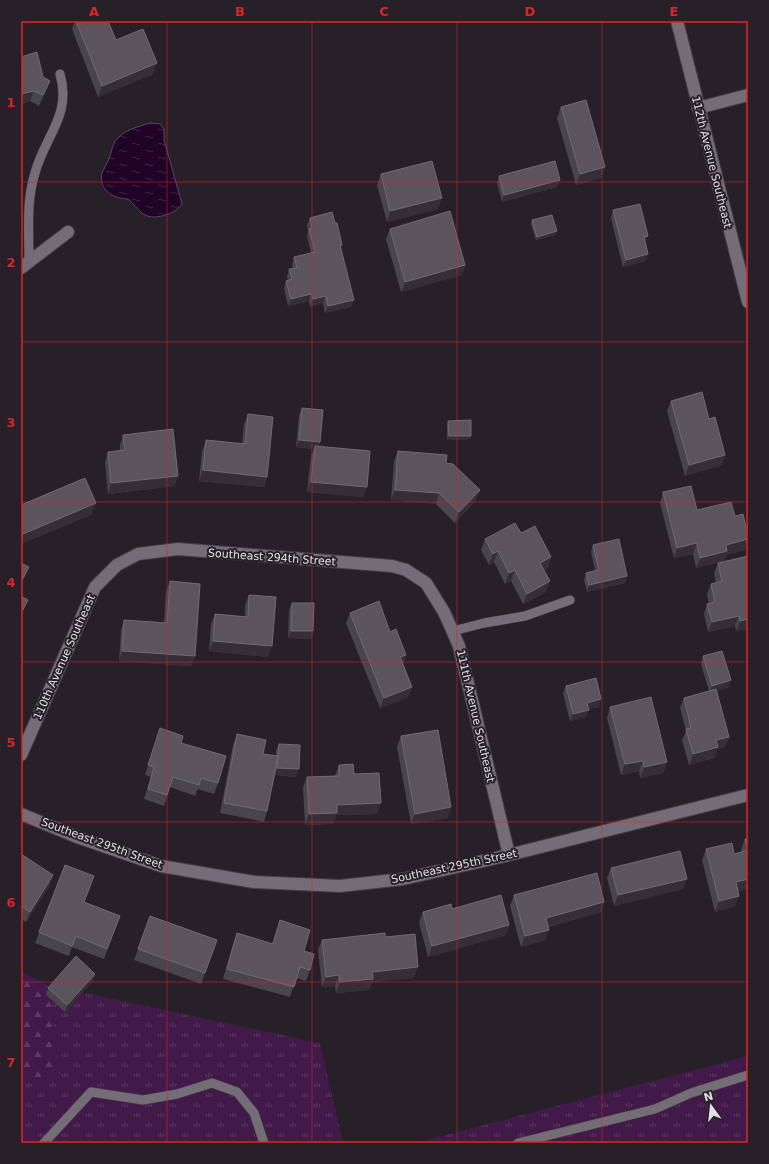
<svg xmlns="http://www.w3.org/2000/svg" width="769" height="1164" font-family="'DejaVu Sans',sans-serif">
<defs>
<pattern id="grass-tufts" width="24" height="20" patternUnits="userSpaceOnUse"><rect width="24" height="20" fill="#411a49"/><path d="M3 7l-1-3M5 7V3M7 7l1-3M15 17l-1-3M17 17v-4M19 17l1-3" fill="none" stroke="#5c3b63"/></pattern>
<pattern id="forest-firs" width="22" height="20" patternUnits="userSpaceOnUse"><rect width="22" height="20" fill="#411a49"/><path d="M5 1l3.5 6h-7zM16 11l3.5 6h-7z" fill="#5c3b63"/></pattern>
<pattern id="water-ripples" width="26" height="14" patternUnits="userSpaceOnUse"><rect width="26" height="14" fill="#200326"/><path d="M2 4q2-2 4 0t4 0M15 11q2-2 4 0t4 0" fill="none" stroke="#402745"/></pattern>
</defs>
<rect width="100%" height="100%" fill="#272028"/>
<!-- grass -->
<path fill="url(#grass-tufts)" d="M47,985L320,1043L343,1143H21V1082L60,1072Z
M748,1056V1143H415Z"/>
<!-- forest -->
<path fill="url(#forest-firs)" d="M21,971L47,985L60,1073L21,1082Z"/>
<!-- water -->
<path fill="url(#water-ripples)" stroke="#5a455f" d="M151,123L160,124L164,129V140L182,204C176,214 152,222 142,213C137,209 134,204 128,199C114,199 98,190 102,173C104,168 107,164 109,159C112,151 112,143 119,137C127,129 140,126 151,123Z"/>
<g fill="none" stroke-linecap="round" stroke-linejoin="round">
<defs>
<path id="service" d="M29,261C29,232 26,201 35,173C45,136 72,115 60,74
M453,631L484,623L525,616L570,600
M44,1143L91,1092L143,1100L177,1094L212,1083L237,1092L254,1113L264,1143
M518,1143L655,1109L691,1093L748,1075"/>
<path id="minor" d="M698,108L748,95
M21,268L68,232
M21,755L95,587L117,565L138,554L178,549L392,566L406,570L426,583L444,612L459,646L509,855
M21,814L77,837L161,866L254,882L340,886L403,879L509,855L748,795"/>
<path id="tertiary" d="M677,21L748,302"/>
</defs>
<!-- service casing -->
<use href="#service" stroke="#433c44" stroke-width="10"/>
<!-- minor casing -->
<use href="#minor" stroke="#433c44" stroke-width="14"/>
<!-- tertiary casing -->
<use href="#tertiary" stroke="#433c44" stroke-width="14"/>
<!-- service -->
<use href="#service" stroke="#746c76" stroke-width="9"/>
<!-- minor -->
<use href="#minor" stroke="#746c76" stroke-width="12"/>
<!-- tertiary -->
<use href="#tertiary" stroke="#746c76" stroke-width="12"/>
</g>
<!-- wall -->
<path fill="#4a444c" d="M75,21H108L116,40L153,74L98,97L72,29Z
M21,57L46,91L39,106L30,101L22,104L21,106Z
M561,107L605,167L601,178L576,185L557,118Z
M381,174L438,209L387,222L377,185Z
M499,176L560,180L557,187L502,202L497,183Z
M613,210L646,243L648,254L645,261L623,267L611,218Z
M310,218L335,223L342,245L341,248L351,307L325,313L323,303L310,307L309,301L288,306L284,288L286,281L288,280L287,277L289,269H293L292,264L294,257L311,253L307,236L308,231L307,225Z
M532,220L557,231L555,235L536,240L531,224Z
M390,229L465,265L462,275L401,292L386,239Z
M671,401L709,419L725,455L722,465L685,476L667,411Z
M302,408L320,442L319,446L367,487L363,497L307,492L311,456L314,449L296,447L299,415Z
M248,414L267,477L264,487L199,481L202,451L206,440L242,444L244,425Z
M448,421L470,439L447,440V425Z
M123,435L178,476L174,486L108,494L105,462L108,452L120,451V445Z
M398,451L446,463L480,490L476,500L455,523L436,504L391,500L394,461Z
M663,492L697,510L735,516L748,536V541L745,550L726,555L723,561L696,568L693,554L674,558L660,503Z
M21,505L92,514L21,544Z
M521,533L551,557L548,568L544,570L546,592L523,604L511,581L505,584L494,562L489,565L481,550L485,539Z
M593,545L627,576L625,583L587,592L584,580L586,573L595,570L591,552Z
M748,556V629L736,631L735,626L708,632L704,614L707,604H709L707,594L711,584L716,583L714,573L718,563Z
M170,581L195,656L191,666L119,661L121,630L124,620L164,623L166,592Z
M249,595L268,657L209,651L211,624L215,614L245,617V606Z
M292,603L313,631L311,639L288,638L289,610Z
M350,613L390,632L406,655L403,664L412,687L408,697L380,708L346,623Z
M703,656L729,687L717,691L729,737L725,747L717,749L714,758L689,765L682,740L686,731L680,708L684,698L709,691L701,664Z
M566,686L599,707L589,709L586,717L570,721L563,693Z
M610,707L667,762L663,773L640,778L639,771L621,775L607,718Z
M160,728L181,743L218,783L214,794L198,789L195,796L170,787L164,806L144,799L151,777L145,775Z
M237,734L263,754L276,756V751L279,744L296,777L275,775L267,811L264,822L220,813L233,745Z
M401,736L448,818L411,824L397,747Z
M339,765L354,774L377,814L336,815L333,824L305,825L303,787L307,777L335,776Z
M748,838V889L738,891L735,906L715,912L702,860L706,849L734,854L742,852L741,849L745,839Z
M21,854L50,885L26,922L21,919Z
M65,865L84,902L120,916L104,959L72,947L69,956L35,943Z
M611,868L683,889L614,906L607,878Z
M514,895L604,902L601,912L548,927L545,940L521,947L510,906Z
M452,909L509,925L506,935L428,957L419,922L423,912Z
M150,916L217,940L201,984L134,960Z
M280,920L304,951L310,970L306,981L296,978L290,997L223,979L233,944L237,933L272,944Z
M385,937L414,978L372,982L369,990L336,993L335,986L322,987L318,950L322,940Z
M95,974L93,981L65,1012L46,995L48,988Z"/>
<!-- shaded-wall -->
<path fill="#352e37" d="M157,63L153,74L98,97L102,86Z
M50,81L46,91L39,106L43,95Z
M34,91L30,101L22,104L21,106V94Z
M605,167L601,178L576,185L580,174Z
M560,180L557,187L502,202L504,195Z
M442,198L438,209L387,222L390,211Z
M557,231L555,235L536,240L537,237Z
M648,236L646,243L641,244L644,237Z
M648,254L645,261L623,267L626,260Z
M465,265L462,275L401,292L405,282Z
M311,294L309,301L288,306L291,299Z
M326,296L323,303L310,307L313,299Z
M354,300L351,307L325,313L328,306Z
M449,436H471L470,439L447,440Z
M299,440L320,442L318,449L315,446L314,449L296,447Z
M725,455L722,465L685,476L689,465Z
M203,470L267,477L264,487L199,481Z
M178,476L174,486L108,494L111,483Z
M311,482L367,487L363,497L307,492Z
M395,490L439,493L436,504L391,500Z
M480,490L476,500L455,523L459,512Z
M96,503L92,514L21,544V540L23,534Z
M748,539V541L745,550L726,555L723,561L696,568L700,558L726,545Z
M697,543L693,554L674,558L677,548Z
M498,551L494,562L489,565L493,554Z
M551,557L548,568L536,574L540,563Z
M29,567L25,577L21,585V582Z
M515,570L511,581L505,584L509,573Z
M627,576L625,583L587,592L589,585Z
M550,581L546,592L523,604L527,594Z
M28,600L24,610L21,616V613Z
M739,616L735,626L708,632L712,622Z
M748,619V629L736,631L740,621Z
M291,631H313L311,639L288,638Z
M213,641L272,646L268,657L209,651Z
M122,651L195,656L191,666L119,661Z
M406,655L402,665L400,657Z
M731,680L729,687L710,693L712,686Z
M412,687L408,697L380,708L384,698Z
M601,699L599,707L584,710L587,703Z
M589,710L586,717L570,721L573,714Z
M729,737L725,747L717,749L714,758L689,765L693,754L716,740Z
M643,761L639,771L621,775L625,764Z
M667,762L663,773L640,778L644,767Z
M277,768L299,769L296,777L275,775Z
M381,803L377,814L336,815L333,824L305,825L309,814L337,805Z
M451,807L448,818L411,824L415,814Z
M53,875L50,885L26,922L30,912Z
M687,879L683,889L614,906L618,895Z
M748,879V889L732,893L736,882Z
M739,896L735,906L715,912L719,901Z
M604,902L601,912L542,928L546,918Z
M509,925L506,935L428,957L432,946Z
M549,930L545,940L521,947L525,936Z
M418,967L414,978L372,982L369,990L336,993L340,982L372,972Z
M95,974L93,981L65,1012L67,1005Z
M339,975L335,986L322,987L326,977Z"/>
<!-- building -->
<path fill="#5b545d" stroke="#706a72" d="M76,21H108L116,40L143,29L157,63L102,86Z
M37,52L43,77L50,81L43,95L34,91L21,94V62H22L21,57Z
M586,100L605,167L580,174L561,107Z
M432,161L442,198L390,211L381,174Z
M555,161L560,180L504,195L499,176Z
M640,204L648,236L644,237L648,254L626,260L613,210Z
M450,211L465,265L405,282L390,229Z
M332,212L335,223H337L342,245H340L354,300L328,306L326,296L313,299L311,294L291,299L286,281L292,279L289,269L297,268L294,257L315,252L309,229L312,228L310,218Z
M552,215L557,231L537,237L532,220Z
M702,392L709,419L715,417L725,455L689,465L671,401Z
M302,408L323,410L320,442L299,440Z
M248,414L273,417L267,477L203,470L206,440L245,444Z
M471,420V436H449L448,421Z
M173,429L178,476L111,483L108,452L125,450L123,435Z
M315,446L370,451L367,487L311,482Z
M398,451L447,455L446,463L453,464L480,490L459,512L439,493L395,490Z
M85,478L96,503L23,534L21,529V505Z
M691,486L697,510L731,502L735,516L743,514L748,536V539L726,545L727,551L700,558L697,543L677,548L663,492Z
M515,523L521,533L535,526L551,557L540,563L550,581L527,594L515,570L509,573L498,551L493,554L485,539Z
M619,539L627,576L589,585L586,573L599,570L593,545Z
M748,556V619L740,621L739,616L712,622L707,604L715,602L711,584L722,581L718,563Z
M21,563L29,567L21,582Z
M170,581L200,584L195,656L122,651L124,620L167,623Z
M249,595L276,597L272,646L213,641L215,614L248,617Z
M21,596L28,600L21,613Z
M379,601L390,632L396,629L406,655L400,657L412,687L384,698L350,613Z
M292,603H314L313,631H291Z
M722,651L731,680L712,686L703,656Z
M596,678L601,699L587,703L589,710L573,714L566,686Z
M716,689L729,737L716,740L718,747L693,754L686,729L691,728L684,698Z
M651,697L667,762L644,767L643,761L625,764L610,707Z
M160,728L183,736L181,743L226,756L218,783L201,778L199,785L173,777L167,795L148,789L154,767L148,765Z
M438,730L451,807L415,814L401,736Z
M237,734L266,740L263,754L278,756L267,811L224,803Z
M279,744L300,745L299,769L277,768Z
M353,764L354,774L379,773L381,803L337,805V813L309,814L307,777L339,776V765Z
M748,838V879L736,882L739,896L719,901L706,849L732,843L734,854L748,850L745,839Z
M680,851L687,879L618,895L611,868Z
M21,854L53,875L30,912L21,906Z
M65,865L94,876L84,902L120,916L107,949L76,936L72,946L39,932Z
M597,873L604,902L546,918L549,930L525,936L514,895Z
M501,895L509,925L432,946L423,912L451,904L452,909Z
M150,916L217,940L205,973L138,949Z
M280,920L310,930L304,951L314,954L310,970L300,967L294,987L227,969L237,933L273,944Z
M385,933V937L415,934L418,967L372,972L373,979L340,982L339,975L326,977L322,940Z
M76,956L95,974L67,1005L48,988Z"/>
<!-- grid -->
<path fill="none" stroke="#d62828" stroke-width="1" stroke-opacity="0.55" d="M167,21V1143M312,21V1143M457,21V1143M602,21V1143M21,182H748M21,342H748M21,502H748M21,662H748M21,822H748M21,982H748"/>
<g text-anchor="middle" stroke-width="4" stroke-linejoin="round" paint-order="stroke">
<!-- street labels -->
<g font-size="11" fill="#e3dee4" stroke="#272028">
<text transform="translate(712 162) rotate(76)" y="4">112th Avenue Southeast</text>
<text transform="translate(272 557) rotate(4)" y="4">Southeast 294th Street</text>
<text transform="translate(64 657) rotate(-66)" y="4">110th Avenue Southeast</text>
<text transform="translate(476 716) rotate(77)" y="4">111th Avenue Southeast</text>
<text transform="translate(102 843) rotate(20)" y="4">Southeast 295th Street</text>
<text transform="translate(454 866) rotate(-12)" y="4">Southeast 295th Street</text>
</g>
</g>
<!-- border -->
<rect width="769" height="1164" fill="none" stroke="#272028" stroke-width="44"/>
<!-- north arrow -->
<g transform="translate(711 1106) rotate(345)" stroke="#272028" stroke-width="3" paint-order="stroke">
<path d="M0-3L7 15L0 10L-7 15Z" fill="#e3dee4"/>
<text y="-6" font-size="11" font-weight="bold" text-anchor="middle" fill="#e3dee4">N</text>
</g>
<rect x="22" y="22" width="725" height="1120" fill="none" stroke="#d62828" stroke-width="1.5"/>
<g font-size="13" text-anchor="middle" font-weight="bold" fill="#d62828">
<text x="94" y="16">A</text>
<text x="240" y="16">B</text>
<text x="384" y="16">C</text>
<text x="530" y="16">D</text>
<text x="674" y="16">E</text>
<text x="11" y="107">1</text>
<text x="11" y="267">2</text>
<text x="11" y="427">3</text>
<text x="11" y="587">4</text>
<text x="11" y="747">5</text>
<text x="11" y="907">6</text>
<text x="11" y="1067">7</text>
</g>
</svg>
